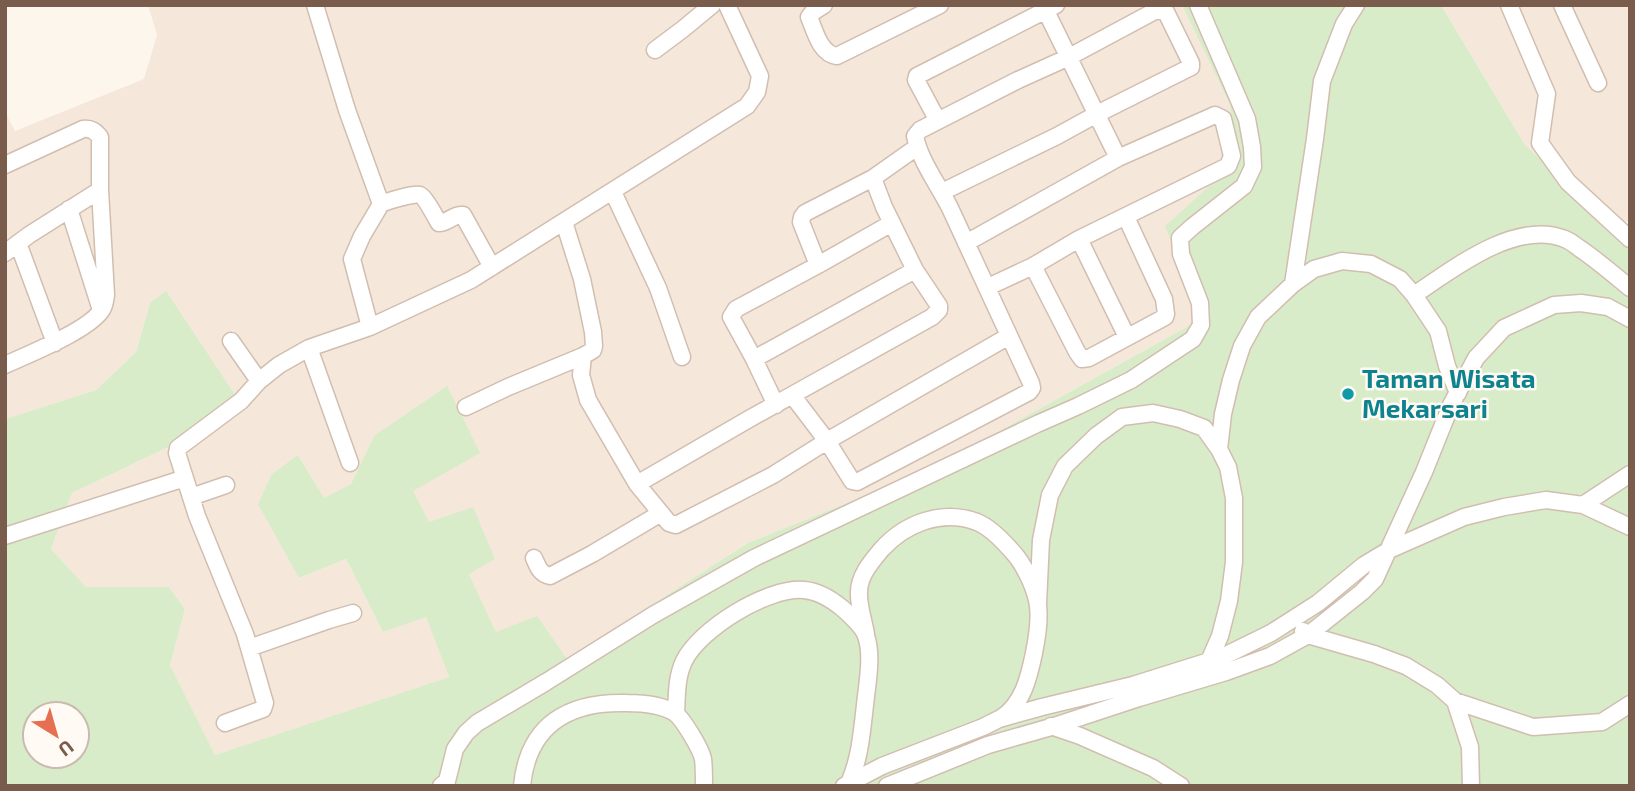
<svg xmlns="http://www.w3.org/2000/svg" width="1635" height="791" font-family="'Exo 2',sans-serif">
<rect width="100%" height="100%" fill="#fdf6ec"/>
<!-- residential -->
<path fill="#f5e8da" d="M148,5H1182L1230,105L1235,163L1201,319L931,469L748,543L567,659L496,632L469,574L473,508L429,523L412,491L374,436L351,484L324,499L299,456V578L346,559L383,632L426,616L449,677L215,755L170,665L185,609L169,587H86L51,549L72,493L227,419L150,303L136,352L96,390L5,419V112L15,131L144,79L157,35Z
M1441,5H1630V220L1617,227L1525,145Z"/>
<!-- green -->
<path fill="#d8ecc9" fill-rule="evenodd" d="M1182,5H1441L1525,145L1630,239V786H5V419L96,390L136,352L150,303L166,291L239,401L227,419L72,493L51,549L86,587H169L185,609L170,665L215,755L449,677L426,617L383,632L346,559L299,578L258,504L272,474L298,455L324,498L351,484L374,436L447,386L480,453L413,491L429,522L473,507L495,559L469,574L496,632L537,616L567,659L748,543L931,469L1201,319L1165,226L1235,163L1230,105ZM35,714H77V756H35Z"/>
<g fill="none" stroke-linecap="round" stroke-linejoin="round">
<defs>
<path id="minor" d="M315,5L347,110L381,204L362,236L352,259L370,327
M824,5L813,12L809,17C815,31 820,54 837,56L940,5
M1043,5L1118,158
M1509,5L1547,94L1540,143L1568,182L1630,239
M1562,5L1598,83
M655,50L683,29L712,5
M938,121L916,80L917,76L1056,5
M5,165L83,129C91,128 95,131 100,137V190L106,295C105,301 105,306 101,311C87,331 29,354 5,365
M613,192L658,288L682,357
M381,204C388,201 414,193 420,195C425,197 436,218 439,223C448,223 453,214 463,215L492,267
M69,209L100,307
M1079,239L1127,337
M18,243L55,343
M966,243L1118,158L1215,115L1223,119L1232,156L1228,166L1079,239L1033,266L988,287
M5,253L29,235L100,190
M818,265L801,222L802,217L805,213L873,178L917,147
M1033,266L1077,352L1082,359L1089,358L1165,317L1166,314L1164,299L1126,217
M1293,284L1315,139L1322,81L1344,24L1356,5
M1414,295C1453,269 1516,219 1565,239C1570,241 1575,245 1579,248C1597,260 1613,274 1630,288
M231,341L259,381
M309,348L350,463
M583,356L581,375L588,400L637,484L669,523L676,525L773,475L827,441L1009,336
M754,359L915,270
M792,395L827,441L852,481L857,482L1029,392L1032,388L1031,383C1004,324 977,266 950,208C938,184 920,161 915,136L920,130L1018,80L1069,57L1153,12L1159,10L1166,12L1191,63V67L1097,114L1057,136L942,192
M776,405L754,359L731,317L736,309L818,265L892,223
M466,407L508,387L583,356L593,350L594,346L593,332L582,279L564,222
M1219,449L1223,414L1231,380L1242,346L1258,317L1293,284L1314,269L1342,261L1371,264L1400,279L1414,295L1438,331L1447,366L1458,393
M637,484L749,419L932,317L939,310V306L915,270L884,207L873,178
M191,497L226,485
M1583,505L1630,527
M5,536L185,478
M534,558C538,567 540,574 550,576L592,554L661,513
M1038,604L1041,540L1050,495L1065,466L1096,436L1122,417L1153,413L1180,419L1204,428L1219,449L1228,467L1234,498V562L1229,601L1220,636L1209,661
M1303,631L1308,635L1374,654L1406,666L1437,685L1455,701L1533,727L1602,722L1630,704
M866,634C864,622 858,604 859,592C859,576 871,562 881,550C905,523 942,509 977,522C992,528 1007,545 1017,557C1026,569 1036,590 1038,606C1040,621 1037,638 1034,653C1029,677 1023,704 1001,718
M249,648L329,620L353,613
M1455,701L1470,747L1471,786
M676,714C677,696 676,678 684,661C700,629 767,587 804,590C818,591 831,599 842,608C848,613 864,628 866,636C873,655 867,685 865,705C862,731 860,759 849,783
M225,723L263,709L265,703L245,634L197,516L177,453L178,448L241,401L259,381L279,365L309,348L370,327L471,280L747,106L757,92L760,76L727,5
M1051,726L1080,736L1153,768L1181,786
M441,786L447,781L455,749L466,733L477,723L546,682L653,615L754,558L1037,424L1078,406L1131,380L1193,339L1201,325L1200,303L1181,254L1180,238L1192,227L1244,186L1253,167L1252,147L1247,119L1198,5
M522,786C528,724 569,701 627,703C642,703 662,705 675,713C683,719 701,749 703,759C704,767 704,777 704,786
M844,786L882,766L983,727L999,719L1042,707L1133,685L1222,657L1271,633L1318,603L1364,565L1389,550L1464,517L1504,507L1546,500L1583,505L1630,474
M887,786L988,745L1051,727L1139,698L1226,672L1270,656L1308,635L1362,592L1375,579L1424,472L1451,405L1476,358L1504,328L1554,305L1581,303L1608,307L1630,319"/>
</defs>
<!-- minor casing -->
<use href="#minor" stroke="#d1beb0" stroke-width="19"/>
<!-- minor -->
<use href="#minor" stroke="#fff" stroke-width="16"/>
</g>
<!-- markers -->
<circle fill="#0f9aa8" stroke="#fffaf3" stroke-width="2.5" cx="1348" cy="394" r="7"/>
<g text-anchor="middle" stroke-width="5" stroke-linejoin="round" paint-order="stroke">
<!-- culture labels -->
<g font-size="26" font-weight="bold" fill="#0d838f" stroke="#fffaf3" text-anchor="start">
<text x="1362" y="388">Taman Wisata<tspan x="1362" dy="30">Mekarsari</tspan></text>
</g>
</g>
<!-- border -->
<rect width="1635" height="791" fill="none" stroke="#7a5c4d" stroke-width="14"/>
<!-- north arrow -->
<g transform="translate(56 735) rotate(143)"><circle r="33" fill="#fffaf3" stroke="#cabbb1" stroke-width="2"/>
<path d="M0-5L12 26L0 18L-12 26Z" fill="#e76f51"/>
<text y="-10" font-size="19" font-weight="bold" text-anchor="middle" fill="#7a5c4d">U</text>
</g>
</svg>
